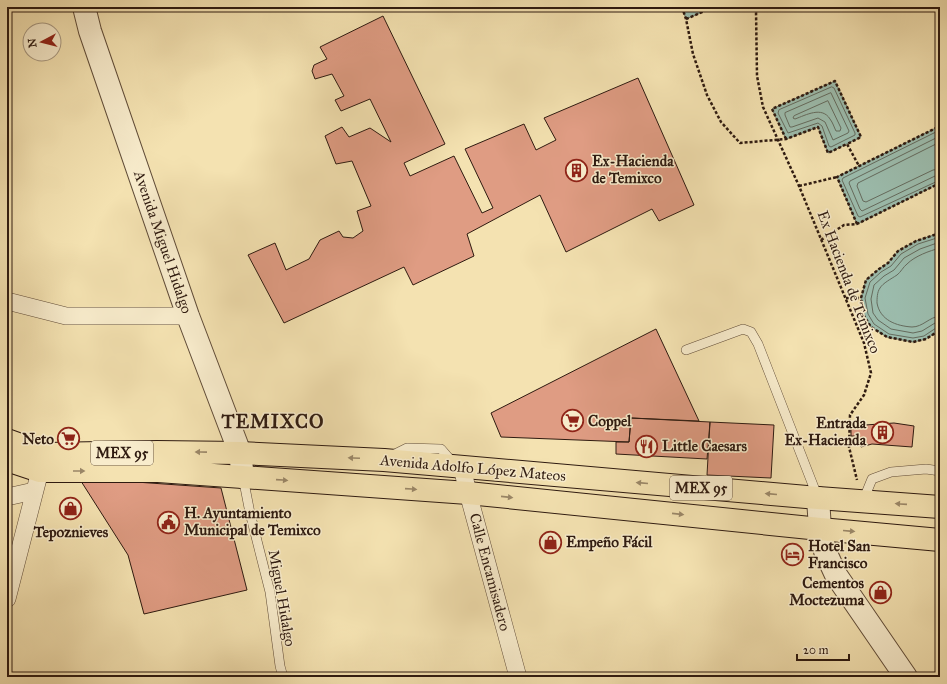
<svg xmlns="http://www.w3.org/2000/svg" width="947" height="684" font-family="'IM FELL Great Primer',serif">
<rect width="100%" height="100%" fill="#f4e2b1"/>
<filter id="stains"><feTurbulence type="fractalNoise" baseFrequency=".005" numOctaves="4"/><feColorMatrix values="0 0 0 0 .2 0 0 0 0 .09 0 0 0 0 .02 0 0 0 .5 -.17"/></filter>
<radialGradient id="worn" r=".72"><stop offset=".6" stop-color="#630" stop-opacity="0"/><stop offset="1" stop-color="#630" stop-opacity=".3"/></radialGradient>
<!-- water -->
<path fill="#9cbdae" stroke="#707c6f" d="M682,7H714L686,19Z
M835,81L861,137L828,153L818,127L786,139L772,109Z
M940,126V183L857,224L837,177Z
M940,233V330L926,339L913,342L887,337L871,327L864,316L861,298L866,280L879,269L888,263L898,251L916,241Z"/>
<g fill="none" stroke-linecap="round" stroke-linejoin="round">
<!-- shore -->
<path stroke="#656c5f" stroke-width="1" d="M832,87L834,88L855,133V135L831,147L829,146L822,126L818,123L788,133L778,113L779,110Z
M831,93L849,131L848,133L833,140L825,122L818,118L792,127H790L785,115V113Z
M828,101L841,128L840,131H836C834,127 833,123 830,119C822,106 806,115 795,119L793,118L794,116Z
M940,130L843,178L842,180L858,216L860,217L940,180
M940,136L850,181L849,183L860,209L862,211L935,176L940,175
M940,142L858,183L857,186L863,201L866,202L933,170L940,169
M940,237L918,244L901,254L891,266L881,272L870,282L865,298L868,314L874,324L889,334L913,338L924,336L936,328L940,327
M940,242L920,249L904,258L894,270L884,276L874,285L871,299L873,313L878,320L891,329L913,333L922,331L935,323L940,322
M940,248C929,251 915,256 907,264C903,267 901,272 897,275C891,279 883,283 880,288C877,292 877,299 877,303C880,320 896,326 912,327C923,327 929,317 940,316"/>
</g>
<!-- building -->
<path fill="#df9c83" stroke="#2e1a10" d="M383,16L445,144L404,163L410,176L454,156L482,213L493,208L465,149L524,124L536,150L556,140L544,118L638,78L694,205L659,221L652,209L566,252L540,195L467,234L474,256L413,285L404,267L284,323L248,255L275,243L286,270L309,259L320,240L339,231L343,237L353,238L363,231L357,211L371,206L352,161L336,164L325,136L342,127L349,137L370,128L391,142L370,99L341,111L335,100L344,96L332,74L315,79L312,71L314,65L327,59L320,47Z
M656,329L699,421L631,418L629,442L501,437L491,413Z
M631,418L710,422L707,459L616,454V442H629Z
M710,422L774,425L771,478L707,475Z
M894,423L914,426L912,447L872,444L861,447L856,436H851V429L865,425Z
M79,478L221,488L247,590L144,614L128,555Z"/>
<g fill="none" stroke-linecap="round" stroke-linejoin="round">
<defs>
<path id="service" d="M686,350L743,329L751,332L758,344L818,498
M391,456L407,448L441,449L454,464
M243,477L250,513L270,592L280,666L283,677
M863,501L872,479L891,472L926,469L940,471"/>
<path id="minor" d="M7,301L66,316H188
M462,467L468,493L518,677
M7,497L34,491
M7,599L40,471L44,460"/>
<path id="tertiary" d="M84,7L90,31L188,316L240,453L243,477
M818,498L820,529L825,551L836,575L906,677"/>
<path id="primary" d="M7,440L46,454L157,452L240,453L384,460L818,498L940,507
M7,460L40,471H158L468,493L820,529L940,540"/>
</defs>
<!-- service casing -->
<use href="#service" stroke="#604c38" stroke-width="10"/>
<!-- minor casing -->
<use href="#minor" stroke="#604c38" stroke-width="18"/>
<!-- tertiary casing -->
<use href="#tertiary" stroke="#604c38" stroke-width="24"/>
<!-- primary casing -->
<use href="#primary" stroke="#2e1a10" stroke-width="24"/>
<!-- path -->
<path stroke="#2e1a10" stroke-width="2.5" stroke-dasharray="3 2" stroke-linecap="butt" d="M682,7L686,19L693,54L707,95L721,122L740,143L786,139L818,127L828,153L847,144L859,166
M763,7L756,10L757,76L763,107L799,186L864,343L871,373L864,395L850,415L849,447L857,480
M686,19L714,7
M786,139L772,109L835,81L861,137L847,144
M799,186L837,177
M857,224L837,177L940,126
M940,233L916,241L898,251L888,263L879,269L866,280L861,298L864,316L871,327L887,337L913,342L926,339L940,330
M821,240L844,225L857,224L940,183
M846,298H861"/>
<!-- service -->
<use href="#service" stroke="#f8eccc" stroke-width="9"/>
<!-- minor -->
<use href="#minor" stroke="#f8eccc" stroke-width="17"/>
<!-- tertiary -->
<use href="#tertiary" stroke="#f8eccc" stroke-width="22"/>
<!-- primary -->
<use href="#primary" stroke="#f4e2b1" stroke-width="22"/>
</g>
<!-- one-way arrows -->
<defs><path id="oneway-solid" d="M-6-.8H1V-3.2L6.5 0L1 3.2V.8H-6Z"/></defs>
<g fill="#9b8869">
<use href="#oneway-solid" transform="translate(201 452) rotate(-179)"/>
<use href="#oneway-solid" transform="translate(354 458) rotate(-177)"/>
<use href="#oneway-solid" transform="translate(79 471)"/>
<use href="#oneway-solid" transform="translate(282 480) rotate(4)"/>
<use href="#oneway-solid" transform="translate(642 483) rotate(-175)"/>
<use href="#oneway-solid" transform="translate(411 489) rotate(4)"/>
<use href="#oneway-solid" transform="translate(771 494) rotate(-175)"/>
<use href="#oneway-solid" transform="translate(507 497) rotate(6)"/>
<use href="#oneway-solid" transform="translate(901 504) rotate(-176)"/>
<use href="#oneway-solid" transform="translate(678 514) rotate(6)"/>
<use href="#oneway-solid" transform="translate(849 531) rotate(5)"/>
</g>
<!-- icons -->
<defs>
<symbol id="building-ring" viewBox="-11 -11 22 22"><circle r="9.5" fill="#f8eccc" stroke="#8f2418" stroke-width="1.5"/><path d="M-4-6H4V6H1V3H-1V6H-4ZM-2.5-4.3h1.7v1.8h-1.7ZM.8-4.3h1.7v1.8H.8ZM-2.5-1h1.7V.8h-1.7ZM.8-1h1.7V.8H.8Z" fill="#8f2418"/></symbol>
<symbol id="supermarket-ring" viewBox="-11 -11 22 22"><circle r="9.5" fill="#f8eccc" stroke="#8f2418" stroke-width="1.5"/><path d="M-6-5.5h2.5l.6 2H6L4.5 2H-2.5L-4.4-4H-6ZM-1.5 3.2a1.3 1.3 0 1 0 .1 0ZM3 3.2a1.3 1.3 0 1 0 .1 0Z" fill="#8f2418"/></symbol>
<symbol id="restaurant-ring" viewBox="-11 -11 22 22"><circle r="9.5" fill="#f8eccc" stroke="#8f2418" stroke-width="1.5"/><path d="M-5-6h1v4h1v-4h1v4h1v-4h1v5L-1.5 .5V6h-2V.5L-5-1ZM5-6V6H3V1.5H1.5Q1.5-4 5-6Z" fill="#8f2418"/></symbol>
<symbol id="shop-ring" viewBox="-11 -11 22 22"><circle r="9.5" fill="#f8eccc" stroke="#8f2418" stroke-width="1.5"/><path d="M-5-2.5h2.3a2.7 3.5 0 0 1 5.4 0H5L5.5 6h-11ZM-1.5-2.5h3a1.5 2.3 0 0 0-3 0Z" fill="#8f2418"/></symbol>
<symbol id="civic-ring" viewBox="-11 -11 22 22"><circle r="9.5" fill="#f8eccc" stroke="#8f2418" stroke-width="1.5"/><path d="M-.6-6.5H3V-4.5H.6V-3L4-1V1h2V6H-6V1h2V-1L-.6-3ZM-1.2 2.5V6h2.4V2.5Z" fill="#8f2418"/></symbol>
<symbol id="hotel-ring" viewBox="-11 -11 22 22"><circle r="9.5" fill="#f8eccc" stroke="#8f2418" stroke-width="1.5"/><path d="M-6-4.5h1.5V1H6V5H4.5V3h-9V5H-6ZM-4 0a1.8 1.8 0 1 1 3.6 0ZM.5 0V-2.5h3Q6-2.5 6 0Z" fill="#8f2418"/></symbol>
</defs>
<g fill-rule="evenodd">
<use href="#building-ring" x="564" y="158" width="25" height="25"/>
<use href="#supermarket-ring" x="560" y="408" width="25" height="25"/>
<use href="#building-ring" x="870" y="420" width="25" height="25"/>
<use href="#supermarket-ring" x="56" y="426" width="25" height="25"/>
<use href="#restaurant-ring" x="634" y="434" width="25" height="25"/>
<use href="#shop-ring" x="58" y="496" width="25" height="25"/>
<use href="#civic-ring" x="156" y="510" width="25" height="25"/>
<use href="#shop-ring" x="538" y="530" width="25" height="25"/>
<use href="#hotel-ring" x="780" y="542" width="25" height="25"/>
<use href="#shop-ring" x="868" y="580" width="25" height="25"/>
</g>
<g text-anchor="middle" stroke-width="3" stroke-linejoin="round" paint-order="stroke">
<!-- shield labels -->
<g fill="#f8eccc" stroke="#6b5948" stroke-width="1">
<rect x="91" y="441" width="62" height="24" rx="3"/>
<rect x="670" y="476" width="62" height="24" rx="3"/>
</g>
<g font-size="14" font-weight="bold" fill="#2e1a10">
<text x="122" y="458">MEX 95</text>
<text x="701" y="493">MEX 95</text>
</g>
<!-- poi labels -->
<g font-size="15" font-weight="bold" fill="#2e1a10" stroke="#f8eccc" text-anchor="start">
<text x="592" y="166">Ex-Hacienda<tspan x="592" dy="17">de Temixco</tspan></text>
<text x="588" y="426">Coppel</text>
<text x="866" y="428" text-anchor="end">Entrada<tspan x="866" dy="17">Ex-Hacienda</tspan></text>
<text x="54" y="444" text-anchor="end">Neto</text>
<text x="662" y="451">Little Caesars</text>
<text x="184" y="518">H. Ayuntamiento<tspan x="184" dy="17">Municipal de Temixco</tspan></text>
<text x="71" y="537" text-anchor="middle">Tepoznieves</text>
<text x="566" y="547">Empeño Fácil</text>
<text x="808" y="551">Hotel San<tspan x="808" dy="17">Francisco</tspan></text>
<text x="864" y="588" text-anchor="end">Cementos<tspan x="864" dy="17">Moctezuma</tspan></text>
</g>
<!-- street labels -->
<g font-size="15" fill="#2e1a10" stroke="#f8eccc">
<text transform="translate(163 242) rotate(71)" y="5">Avenida Miguel Hidalgo</text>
<text transform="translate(849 282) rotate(69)" y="5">Ex Hacienda de Temixco</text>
<text transform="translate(473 468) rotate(5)" y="5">Avenida Adolfo López Mateos</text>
<text transform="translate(490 572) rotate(75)" y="5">Calle Encamisadero</text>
<text transform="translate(282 598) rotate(80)" y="5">Miguel Hidalgo</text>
</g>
<!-- district labels -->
<g font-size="19" font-weight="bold" letter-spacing="1" fill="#2e1a10" stroke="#f8eccc">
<text x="273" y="428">TEMIXCO</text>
</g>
</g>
<!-- margin -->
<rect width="947" height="684" fill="none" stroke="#f4e2b1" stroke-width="24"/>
<rect x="8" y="8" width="931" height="668" fill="none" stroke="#2e1a10" stroke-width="2"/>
<rect x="12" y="12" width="923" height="660" fill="none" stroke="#2e1a10"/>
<!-- north arrow -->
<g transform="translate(42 42) rotate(263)"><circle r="19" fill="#f8eccc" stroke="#a79881"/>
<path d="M0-3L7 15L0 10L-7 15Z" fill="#8f2418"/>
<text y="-6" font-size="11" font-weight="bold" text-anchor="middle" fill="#2e1a10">N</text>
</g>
<!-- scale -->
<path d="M797 654v6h52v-6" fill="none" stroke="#2e1a10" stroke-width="2"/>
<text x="803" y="654" font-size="12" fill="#2e1a10" stroke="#f8eccc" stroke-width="3" paint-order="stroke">20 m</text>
<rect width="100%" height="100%" filter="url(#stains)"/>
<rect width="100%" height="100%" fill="url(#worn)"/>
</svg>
